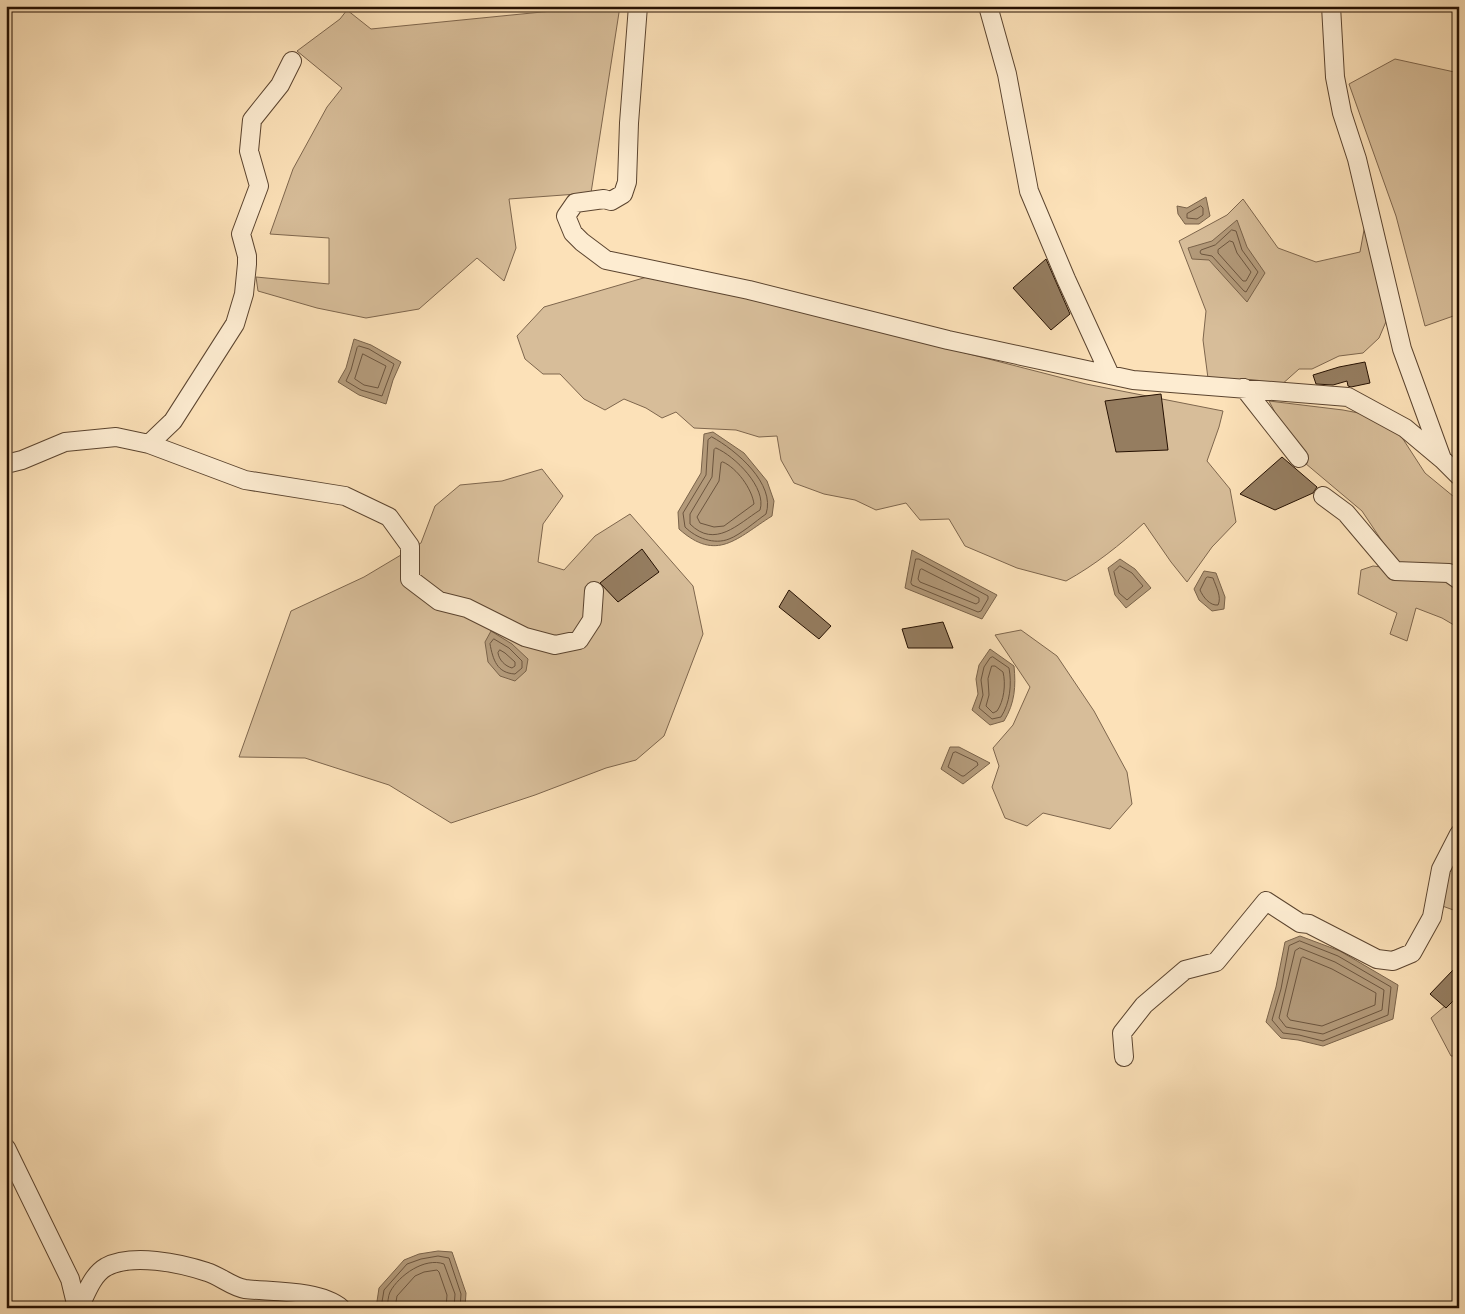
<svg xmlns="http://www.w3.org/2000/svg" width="1465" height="1314" font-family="'IM FELL French Canon',serif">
<rect width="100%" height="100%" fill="#fce1b8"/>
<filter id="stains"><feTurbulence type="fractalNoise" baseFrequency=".004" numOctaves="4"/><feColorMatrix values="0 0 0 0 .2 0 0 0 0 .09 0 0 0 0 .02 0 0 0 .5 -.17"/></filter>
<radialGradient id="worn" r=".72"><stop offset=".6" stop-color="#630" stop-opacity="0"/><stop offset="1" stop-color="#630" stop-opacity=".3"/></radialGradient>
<!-- green -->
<path fill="#d7bd99" stroke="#7e664d" d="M556,6H620L591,193L509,199L516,248L504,281L477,258L419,309L366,318L317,308L258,291L256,277L329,284V238L270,234L293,169L327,107L342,88L297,51L340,19L347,10L371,29L552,11Z
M1395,59L1459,73V314L1425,326L1396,216L1349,84Z
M1243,199L1278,248L1316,262L1360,252L1368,208L1388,317L1379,338L1363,353L1339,356L1312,369H1299L1280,386H1209L1203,340L1206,311L1179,241L1227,215Z
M664,272L829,318L1086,384L1223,411L1219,427L1207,461L1230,489L1236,522L1212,547L1187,582L1171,562L1144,523C1120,545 1095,565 1066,581L1017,568L965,546L949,519L920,520L906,503L876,510L855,500L824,494L794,483L781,460L777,436L759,437L736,430L694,428L676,412L662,418L646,408L624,399L605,410L584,399L560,374H543L525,359L517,336L544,307Z
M1269,401L1343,410L1390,419L1425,473L1459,501V628L1442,618L1416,608L1407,641L1390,634L1397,613L1358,594L1361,570L1373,566L1424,572L1396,562L1362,511L1299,458Z
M542,469L563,496L543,524L538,562L564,570L595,536L630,514L693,586L703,634L664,736L636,760L606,768L535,795L451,823L389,785L305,758L239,757L291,611L364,577L421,543L435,506L460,485L502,481Z
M1021,630L1057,656L1094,711L1127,772L1132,804L1110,829L1043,813L1027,826L1005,818L992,787L999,766L993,748L1013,725L1030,687L995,635Z
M1459,841V912L1434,903Z
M1459,994V1056H1451L1431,1018Z"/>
<!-- water -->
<path fill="#b39a7a" stroke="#7a634a" d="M1206,197L1210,216L1199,224H1185L1178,214L1177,206L1187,208Z
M1237,220L1247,247L1265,273L1247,302L1209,260L1192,259L1188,248L1212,241Z
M354,339L371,345L401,362L393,380L386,404L359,395L338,382L346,368Z
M713,432L744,453L767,481L774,501L772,516C737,538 717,563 679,529L678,512L701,473L704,434Z
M912,550L997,595L982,619L905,588Z
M1120,559L1135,569L1151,588L1126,608L1115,595L1108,568Z
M1204,571L1216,573L1225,597L1224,609L1212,611L1199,600L1194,589Z
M491,631L512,644L528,659L526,671L515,681L500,676L488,662L485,642Z
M990,649L1014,666C1016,686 1015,703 1004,721L990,725L972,710L978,694L976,679L979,665Z
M950,747H959L990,763L963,784L941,769Z
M1300,936L1340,951L1398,985L1393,1019L1323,1046L1298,1040L1281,1038L1266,1022L1276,987L1285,942Z
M438,1251L452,1252L466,1293L465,1308H376L379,1288L404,1260L419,1254Z"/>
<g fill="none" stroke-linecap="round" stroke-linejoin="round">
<!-- shore -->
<path stroke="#6c553e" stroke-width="1" d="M1201,206L1203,208V215L1197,219L1187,218V214Z
M1232,230L1236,231L1242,250L1258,272L1246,292L1244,291L1212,256L1201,254L1200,252L1201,250L1215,245Z
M1230,241L1233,242L1237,253L1251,272L1246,281H1243L1218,253V250Z
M359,346L369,349L394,364L382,396L361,390L346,381L351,370L357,348Z
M363,354L386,366L378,388L364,385L355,379Z
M712,437C736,450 776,484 766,514C756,521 740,535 729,539C714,545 696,538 685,527L683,513L706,475L708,440Z
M716,448C735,456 767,488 760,510C738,524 715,549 690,524V514L712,477L714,450Z
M723,462C737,468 752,489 754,504L724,526L714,527L700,523L697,517L719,481L721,463Z
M916,559H919L988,596V599L981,611L978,612L912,585L911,583Z
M1120,566L1132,573L1143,586L1127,600L1119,593L1114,572Z
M922,569L979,598V602L976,604L920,582L918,579L920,570Z
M1208,577L1213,578C1216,587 1222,597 1218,605C1210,606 1203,597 1200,590L1206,578Z
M494,639L509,648L522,661V668L515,674C497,673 493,660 490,644Z
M500,650L505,653L515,662V666L512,668C505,666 499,660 498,653Z
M993,657L1009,668C1012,684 1010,703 1001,717L992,719L979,708L983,695L981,680L984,667L990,658Z
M992,666H995L1003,672C1006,684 1004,701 997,711L993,713L986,706L989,695L988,679Z
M956,752L977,762L978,765L964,776H962L948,767L953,753Z
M1300,941L1338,956L1391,987L1388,1015L1323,1041L1299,1035L1283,1033L1272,1020L1281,989L1289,946Z
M1300,948L1335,962L1384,990L1382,1010L1323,1034L1286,1027L1279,1018L1295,951Z
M1303,957L1332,969L1376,993L1375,1005L1322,1026L1290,1020L1287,1016L1301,959Z
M381,1308L384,1290L407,1264L421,1259L438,1256L449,1258L461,1294L460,1308
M387,1308C388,1303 388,1296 390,1292C399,1275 425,1257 444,1264L455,1294L454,1308
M395,1308L397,1296L415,1276L424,1272L437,1270L439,1272L447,1295L446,1308"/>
</g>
<!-- building -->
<path fill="#957d60" stroke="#251001" d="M1046,259L1070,314L1051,330L1013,288Z
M1365,362L1370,383L1351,387L1348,386L1347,381L1333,385L1316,384L1313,375L1339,367Z
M1161,394L1168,450L1116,452L1105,401Z
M1282,457L1317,487L1313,493L1275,510L1240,494Z
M642,549L659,572L618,602L600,583Z
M789,590L831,626L819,639L779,607Z
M943,622L953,648H908L902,629Z
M1453,970L1459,976V995L1446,1008L1430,994Z"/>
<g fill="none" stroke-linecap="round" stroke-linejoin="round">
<defs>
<path id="minor" d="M638,6L629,123L627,182L623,194L611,201L604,199L575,203L566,216L573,233L582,242L606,260L749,290L948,340L1133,380L1348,397L1405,428L1442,459L1459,476
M988,6L1007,74L1029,191L1066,279L1110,375
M1331,6L1335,77L1342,113L1357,159L1402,349L1442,459
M1244,388L1299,458
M149,444L245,480L345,496L389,517L410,546V579L439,601L467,608L525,637L555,645L579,640L592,620L594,591
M6,464L22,460L65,442L116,437L149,444L173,421L235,324L244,294L247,264V256L241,234L259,186L249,151L252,120L280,85L292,61
M1323,496L1346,513L1395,571L1449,573L1459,580
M1124,1057L1122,1033L1144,1005L1185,970L1216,962L1266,901L1300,923L1309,924L1377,959L1393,961L1412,953L1432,917L1441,869L1459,834
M6,1148L70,1279L77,1308
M79,1308C86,1294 92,1275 106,1267C132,1253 180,1263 207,1272C220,1276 232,1287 245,1289C272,1292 320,1290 341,1308"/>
</defs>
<!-- minor casing -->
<use href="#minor" stroke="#5b442f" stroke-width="20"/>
<!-- minor -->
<use href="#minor" stroke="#fdecd1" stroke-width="18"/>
</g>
<!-- margin -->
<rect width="1465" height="1314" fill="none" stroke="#fce1b8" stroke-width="25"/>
<rect x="8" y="8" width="1450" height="1299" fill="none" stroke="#251001" stroke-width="2.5"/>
<rect x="12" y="12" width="1440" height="1289" fill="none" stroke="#251001"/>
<rect width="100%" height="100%" filter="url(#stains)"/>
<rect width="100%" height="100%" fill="url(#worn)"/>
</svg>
